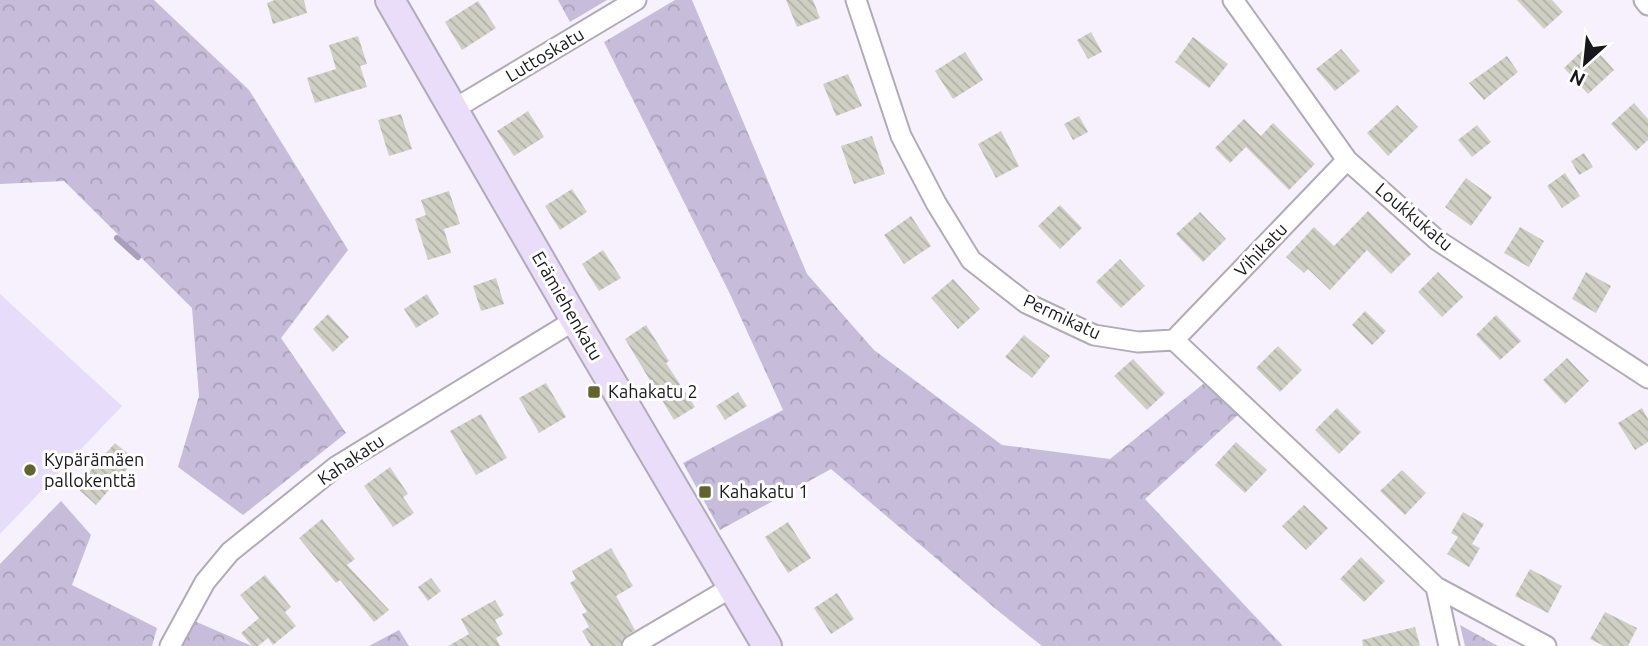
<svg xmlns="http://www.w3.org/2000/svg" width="1648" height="646" font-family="Ubuntu,sans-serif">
<defs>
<pattern id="forest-crowns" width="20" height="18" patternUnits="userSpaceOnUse" patternTransform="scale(1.75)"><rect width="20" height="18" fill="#c7bcd9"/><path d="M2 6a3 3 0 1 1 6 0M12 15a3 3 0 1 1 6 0" fill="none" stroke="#aaa1ba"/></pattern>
<pattern id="building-back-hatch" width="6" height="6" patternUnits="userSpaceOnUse" patternTransform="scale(1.75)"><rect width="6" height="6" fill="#cfd0c3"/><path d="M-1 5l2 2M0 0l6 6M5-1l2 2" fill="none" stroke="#b1b2a7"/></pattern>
</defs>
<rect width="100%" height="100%" fill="#f6f1fd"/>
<!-- forest -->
<path fill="url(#forest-crowns)" d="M0,0H154L249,90L348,250L281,338L346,433L243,515L178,467L199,396L192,308L64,181L0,184Z
M558,0H607L570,22Z
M675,0H692L807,274L874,350L1002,445L1110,459L1207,381L1240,413L1145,499L1283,646H1042L997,610L831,469L720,530L683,463L783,410L730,294L604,42Z
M61,501L91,535L72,585L157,628L152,646H0V564Z
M192,620L252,646H180Z
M1460,625L1498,646H1465Z
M399,630L409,646H369Z"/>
<!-- pitch -->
<path fill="#e7dcf9" d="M0,294L122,406L0,534Z"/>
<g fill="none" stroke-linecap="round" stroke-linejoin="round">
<!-- stream -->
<path stroke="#aa9fbb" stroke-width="6" d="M117,238L138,257"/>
</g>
<!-- building -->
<path fill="url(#building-back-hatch)" d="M275,0H304L307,13L273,24L267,3Z
M786,0H813L820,18L797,27Z
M1517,0H1552L1563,12L1544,29Z
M478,1L496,28L462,50L445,22Z
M1091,32L1102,52L1088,59L1077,40Z
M358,36L367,64L360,66L367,87L315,103L307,78L336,69L329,45Z
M1193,37L1228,64L1209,88L1175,62Z
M1590,43L1614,70L1588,94L1564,68Z
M1341,49L1360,71L1335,91L1316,69Z
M965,52L983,80L953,99L935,71Z
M1507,56L1518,72L1484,100L1469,83Z
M848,74L862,106L836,116L823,84Z
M1634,103L1648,119V140L1636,151L1611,124Z
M1397,105L1418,127L1388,156L1367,133Z
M528,111L544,137L514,156L497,131Z
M401,114L412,149L389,156L378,120Z
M1079,116L1088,132L1073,140L1064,124Z
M1244,119L1261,136L1273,123L1315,164L1289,190L1246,147L1230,163L1215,148Z
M1477,125L1491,142L1472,157L1458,140Z
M1001,131L1019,166L996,178L978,144Z
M872,136L885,174L854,184L841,146Z
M1584,153L1593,167L1579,175L1571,161Z
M1565,173L1580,196L1562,208L1547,186Z
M1466,178L1492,197L1471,226L1445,207Z
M572,189L587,212L560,230L545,206Z
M449,191L460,224L444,229L451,253L428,260L415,219L426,215L421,200Z
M1060,205L1082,228L1060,249L1038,226Z
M1368,211L1411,254L1391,274L1367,250L1330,290L1308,269L1304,273L1286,257L1314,227L1334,246Z
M1200,212L1226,239L1203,262L1176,234Z
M911,216L931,246L904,264L884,235Z
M1520,227L1544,241L1529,267L1504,253Z
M603,250L621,278L599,291L582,264Z
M1120,259L1145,286L1121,308L1096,282Z
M1438,272L1463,297L1442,317L1418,292Z
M1586,272L1611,286L1596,313L1572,299Z
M496,278L504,304L481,311L473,286Z
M953,279L980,309L958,329L931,298Z
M427,294L439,314L416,328L404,309Z
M1365,311L1386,331L1372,345L1352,325Z
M328,314L349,337L333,352L313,329Z
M1496,315L1521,341L1500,360L1476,335Z
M646,325L669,361L666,363L695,407L674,420L625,339Z
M1024,335L1050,356L1032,378L1005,357Z
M1278,346L1302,370L1280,392L1256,368Z
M1567,358L1589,381L1565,404L1543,380Z
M1133,359L1165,393L1147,410L1114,376Z
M546,383L566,417L539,433L519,398Z
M738,392L747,406L725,420L716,406Z
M1337,408L1361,432L1339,454L1315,430Z
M1642,408L1648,419V442L1635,450L1618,423Z
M481,414L507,458L476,475L450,431Z
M1236,442L1267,470L1245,493L1215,465Z
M115,443L135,460L96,505L76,487Z
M390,467L408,494L403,497L414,513L393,527L364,486Z
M1402,470L1426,493L1405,515L1380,491Z
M1304,505L1328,528L1306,550L1282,526Z
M1463,512L1484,524L1472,544L1480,548L1469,567L1447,554L1458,537L1451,533Z
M322,519L355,559L347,565L389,610L374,622L340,580L336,583L299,538Z
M788,522L811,558L788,573L765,537Z
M611,548L633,586L616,596L635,630L622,639L620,646H591L582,631L589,627L582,614L587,612L570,583L576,579L572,571Z
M1361,557L1385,581L1364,602L1340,579Z
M1530,569L1562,586L1548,613L1515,596Z
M265,575L291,607L285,612L296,626L273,645L268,638L258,646H252L241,633L259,618L240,595Z
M431,578L441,591L428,601L418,587Z
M837,593L854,619L831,634L814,608Z
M495,600L504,615L495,620L503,634L496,638L500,646H448L469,634L461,619Z
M1605,612L1637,628L1628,646H1604L1590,639Z
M1415,627L1420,646H1363L1362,640Z"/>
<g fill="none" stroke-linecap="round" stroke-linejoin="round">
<defs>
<path id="street" d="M856,0L901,136L936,203L971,260L1026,303L1094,335L1138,342L1174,340L1436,587L1546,646
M1233,0L1347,160L1437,240L1648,378
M1644,0L1648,5
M454,109L636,0
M1174,340L1347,160
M1436,587L1449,646
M170,646L205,582L230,552L337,466L575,320
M632,646L732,587"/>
<path id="secondary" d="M390,0L575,320L767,646"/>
</defs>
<!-- street casing -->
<use href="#street" stroke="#b0abb7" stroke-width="23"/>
<!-- secondary casing -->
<use href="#secondary" stroke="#b0abb7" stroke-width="32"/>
<!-- street -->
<use href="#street" stroke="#fff" stroke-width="19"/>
<!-- secondary -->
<use href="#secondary" stroke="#eaddfa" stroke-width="28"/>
</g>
<!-- markers -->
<g fill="#636330" stroke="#fff" stroke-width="2.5">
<rect x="587" y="385" width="14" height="14" rx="3.5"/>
<circle cx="30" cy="470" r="7"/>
<rect x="698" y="485" width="14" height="14" rx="3.5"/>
</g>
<g text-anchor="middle" stroke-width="6" stroke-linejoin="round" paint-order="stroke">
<!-- street labels -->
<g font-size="18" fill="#18171b" stroke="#fff">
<text transform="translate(545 55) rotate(-31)" y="6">Luttoskatu</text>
<text transform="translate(1414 217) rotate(40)" y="6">Loukkukatu</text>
<text transform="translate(1261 250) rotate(-46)" y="6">Vihikatu</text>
<text transform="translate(567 306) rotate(60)" y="6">Erämiehenkatu</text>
<text transform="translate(1062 317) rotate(25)" y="6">Permikatu</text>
<text transform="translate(351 460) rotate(-34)" y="6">Kahakatu</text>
</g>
<!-- poi labels -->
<g font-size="18" fill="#18171b" stroke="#fff" text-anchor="start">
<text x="608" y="398">Kahakatu 2</text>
<text x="44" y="466">Kypärämäen<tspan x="44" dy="21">pallokenttä</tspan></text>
<text x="719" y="498">Kahakatu 1</text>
</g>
</g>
<!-- north arrow -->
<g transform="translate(1585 63) rotate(207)" stroke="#ffffff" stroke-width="5" paint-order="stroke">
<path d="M0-5L12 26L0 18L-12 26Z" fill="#18171b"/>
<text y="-10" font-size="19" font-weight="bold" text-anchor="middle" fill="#18171b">N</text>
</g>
</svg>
